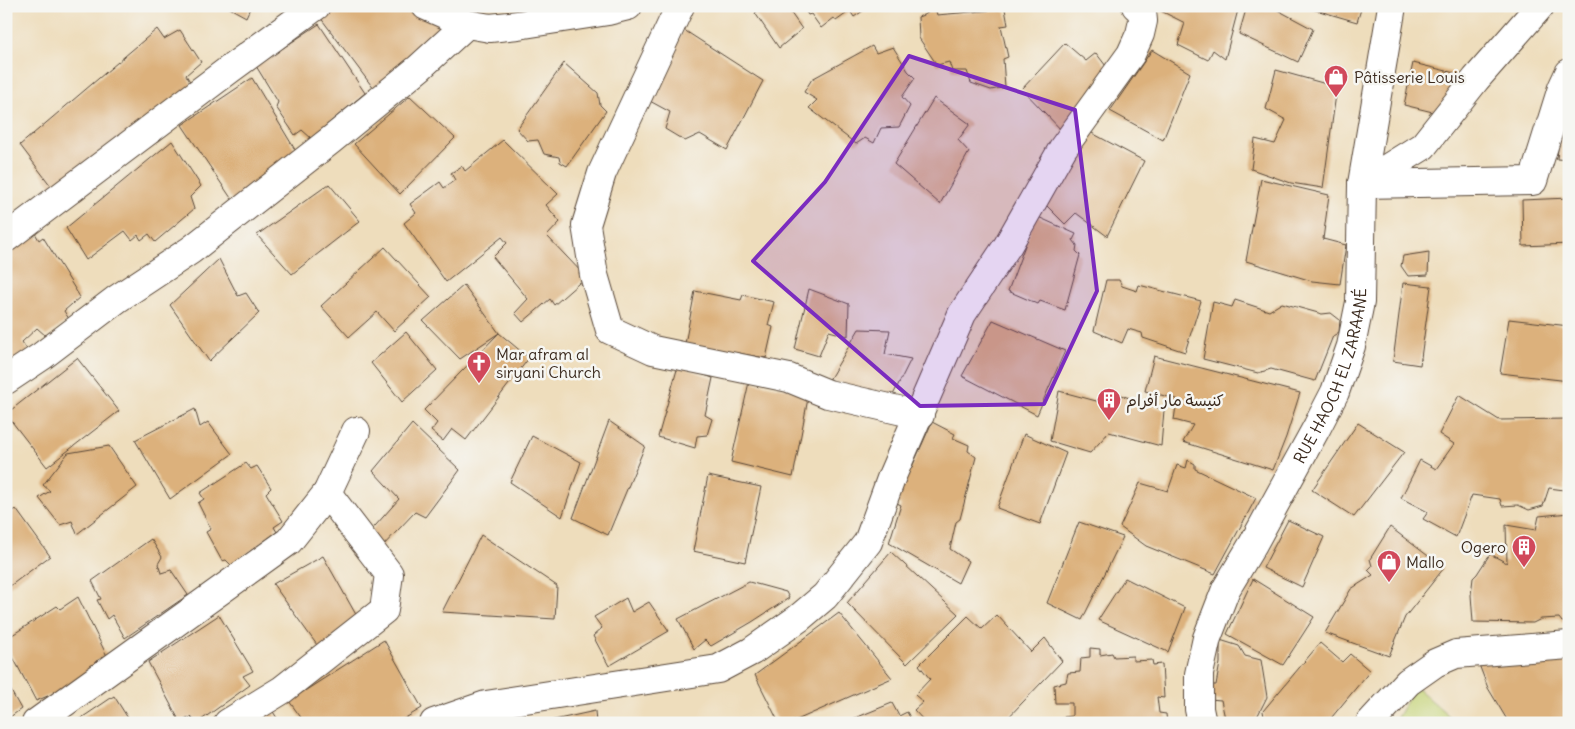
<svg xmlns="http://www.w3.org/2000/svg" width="1575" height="729" font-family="Delius,'Playpen Sans Arabic',sans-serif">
<rect width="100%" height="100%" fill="#f6f6f2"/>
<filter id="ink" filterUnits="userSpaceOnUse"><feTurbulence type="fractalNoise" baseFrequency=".02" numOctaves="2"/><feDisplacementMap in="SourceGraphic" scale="10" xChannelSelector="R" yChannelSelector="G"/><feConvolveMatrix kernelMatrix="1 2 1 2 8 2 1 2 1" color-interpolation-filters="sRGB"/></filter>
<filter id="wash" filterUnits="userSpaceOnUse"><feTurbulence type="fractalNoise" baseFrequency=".0096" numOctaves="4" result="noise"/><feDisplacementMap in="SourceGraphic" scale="20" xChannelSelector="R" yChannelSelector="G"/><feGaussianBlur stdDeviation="1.12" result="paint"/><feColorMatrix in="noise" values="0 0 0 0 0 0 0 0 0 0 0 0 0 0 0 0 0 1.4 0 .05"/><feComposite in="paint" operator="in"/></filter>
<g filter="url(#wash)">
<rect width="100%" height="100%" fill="#eeddbc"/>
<!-- green -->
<path fill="#c4d274" stroke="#807e49" d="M1415,686L1457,723H1394Z"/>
<g id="blocks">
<!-- building -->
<path fill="#dcb17c" d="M226,6H251L246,17Z
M333,6H422L451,25L377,93L320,17Z
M763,6H786L802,29L779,48L755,13Z
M803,6H870L854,17L850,11L836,21L834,18L821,28L811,14L808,15Z
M1162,6H1239L1225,59L1213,50L1208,60L1178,45L1185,23L1161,11Z
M1247,6H1270L1313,29L1298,62L1239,34Z
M1309,6H1362L1357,22L1309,8Z
M1005,9L1008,25L1001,26L1008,57L1003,59L1005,87L991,90L971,83L967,71H952L949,62L937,65L919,38L918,17L926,14L930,11H936L937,15Z
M319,24L365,93L311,138L302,130L295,135L276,107L278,102L256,66Z
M157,29L164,39L180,30L201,62L186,75L194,88L57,194L20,145Z
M684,30L763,81L727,150L700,134L685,141L665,129L670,112L648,100Z
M1065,43L1086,61L1096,53L1109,70L1065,134L1022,89Z
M872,46L876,53L893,47L908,71L915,78L902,97L910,106L899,127L881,128L874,143L865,138L856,144L809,108L817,100L804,92L812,79Z
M1152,50L1190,73L1163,140L1110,111Z
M564,63L598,93L600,105L606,111L567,166L560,162L559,157L544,154L538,140L528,141L517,129Z
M1413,63L1455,73L1445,115L1404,105Z
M1276,70L1337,87L1323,188L1291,183L1251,169L1255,139L1275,144L1286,120L1266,109Z
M252,78L300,158L235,204L182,125Z
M410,96L455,138L400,194L354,144Z
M934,98L970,124L958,140L969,152L940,204L894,164Z
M1562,105H1569V160L1557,159Z
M1090,132L1144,161L1107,236L1076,213L1065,224L1045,204Z
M503,140L558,194L546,205L560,222L547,236L586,277L554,305L550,299L523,322L515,313L528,299L493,257L507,243L502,237L446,282L404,223L416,213L410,204L440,182L444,188L455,180L451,173L462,166L465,171Z
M172,141L201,186L190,197L194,209L155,242L149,234L141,240L138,235L132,240L125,231L86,260L66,228Z
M1261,179L1329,195L1323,239L1346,245L1340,284L1312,281L1246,261Z
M329,184L360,221L292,274L257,235Z
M1569,198V244L1523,246L1522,200Z
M1036,216L1076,234L1073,240L1077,245L1076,251L1080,255L1065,310L1040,301L1038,304L1008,291Z
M32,228L39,240L43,237L80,297L64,311L69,319L46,336L37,328L22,342L29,352L6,365V250Z
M385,247L431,297L394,331L377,312L349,337L321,306Z
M1429,252L1428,275L1408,276L1401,266L1403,256Z
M219,259L238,296L246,293L259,313L209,361L170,305Z
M1106,280H1119L1122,286L1137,291L1139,285L1201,301L1185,352L1143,338L1142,333L1128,329L1122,343L1094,331Z
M1403,283L1431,286L1420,365L1393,361Z
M464,285L499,333L460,359L423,321Z
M809,289L849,304L848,336L829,331L819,356L795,349Z
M695,291L741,300L743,295L774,302L768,325L773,327L766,358L685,344Z
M1235,300L1269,311L1282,303L1322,314L1331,313L1340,320L1339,332L1333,336L1315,381L1271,369L1258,373L1203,359L1213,302L1232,307Z
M1509,319L1569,326V381L1500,373Z
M993,320L1065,351L1037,415L962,376Z
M859,329L890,330L885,354L911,359L892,397L829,380Z
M406,332L437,370L402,402L371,363Z
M499,333L529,358L466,440L452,429L443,441L431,431L437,423L424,410Z
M1154,356L1300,393L1286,437L1273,470L1183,442L1193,425L1174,420L1177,399L1145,391Z
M77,358L119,411L47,467L6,414Z
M678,366L713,378L705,415L712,419L707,435L697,436L695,448L658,437Z
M749,382L809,393L793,477L731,462Z
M1059,391L1100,402L1115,393L1164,410L1161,446L1109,432L1090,453L1050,441Z
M1459,395L1499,420L1569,419V477L1567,478L1564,490L1549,488L1543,506L1529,510L1518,505L1502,506L1500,499L1472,495L1456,537L1423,519L1428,512L1401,498L1420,460L1436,469L1454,444L1439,434Z
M195,409L200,427L208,422L232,454L170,499L135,440Z
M609,421L645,446L608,535L573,518Z
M932,422L955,434L953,438L969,445L968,451L976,457L960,519L956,522L950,549L968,561L958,583L889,543L901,505L897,503L905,473L912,467Z
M1358,423L1404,452L1354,517L1312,490Z
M412,424L460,470L425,517L415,512L381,548L368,534L399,499L373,471Z
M1024,434L1066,453L1040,524L997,508Z
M532,436L581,462L562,517L510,482Z
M109,446L137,487L77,534L72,521L60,525L39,498L50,491L43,485L68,453Z
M1188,460L1195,464V469L1256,498L1215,574L1146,546L1120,527L1140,483L1168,491L1177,465L1186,468Z
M246,463L251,469L257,466L271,488L266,493L283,521L274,527L277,532L231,565L226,560L222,561L206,532L211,529L198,503L204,499L200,493Z
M708,476L761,487L745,562L693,551Z
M16,509L50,556L6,589V516Z
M1569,513L1566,572L1569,573V621L1562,622L1559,618L1541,619L1533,623L1473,622L1471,595L1473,578L1477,574L1490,554L1507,563L1506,525L1536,530L1539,516Z
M1288,520L1324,537L1302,587L1263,568Z
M1079,522L1123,537L1082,620L1047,603Z
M1390,527L1444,568L1405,617L1389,656L1325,633L1351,589L1373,575L1368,570L1372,566L1370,559Z
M481,535L557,586L555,619L442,612Z
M151,539L162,557L158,564L161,573L171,570L188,595L125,638L112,615L107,619L97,600L101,599L92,581Z
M891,552L958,614L907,664L847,603Z
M323,556L359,620L322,652L273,584Z
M1125,578L1185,608L1168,652L1098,620Z
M1253,579L1314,617L1283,665L1227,634Z
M749,582L786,592L789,598L752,622L711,646L705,640L694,649L678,619Z
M78,597L107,656L96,661L95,668L53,697L50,695L36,701L6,644V639L57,606L60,609Z
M626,598L632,612L649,602L669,631L609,666L593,636L602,628L594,617Z
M839,613L892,678L790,723H779L755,675Z
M219,615L253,671L243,676L250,685L197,723L191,717L180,722L148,662Z
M997,615L1031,652L1045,638L1062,661L1003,723H926L914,710L923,702L915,695L930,679L919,665L968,616L982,629Z
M384,640L422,708L397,723H305L289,701Z
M1220,640L1239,646L1245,656L1261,660L1267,697L1256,719L1257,723H1226L1221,700L1210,699V685H1216L1220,663Z
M1320,643L1342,662L1350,654L1370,671L1327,723H1265L1263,711Z
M1090,648L1100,649V655L1112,653L1114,657L1133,656V661L1152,660L1153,665L1162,664L1164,698L1157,697L1159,713L1166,714L1167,723H1064V717L1072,716V703H1055L1054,685L1066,682L1068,673L1080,672L1081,658L1090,657Z
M1565,653L1569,659V723H1509L1488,688L1478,662Z
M6,682L21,709L6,720Z
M114,696L131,723H74Z
M892,703L899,716L907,712L913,723H843Z
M272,710L280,723H258Z
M595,711L596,723H545V722Z"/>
</g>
</g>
<g filter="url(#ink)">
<use href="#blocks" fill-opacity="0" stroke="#564536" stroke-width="1"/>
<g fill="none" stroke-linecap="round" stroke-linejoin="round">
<defs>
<g id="street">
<path d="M426,6L467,24L490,28L518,25L608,11L628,6"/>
<path d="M680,6L602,173L586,225L594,275L610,330L653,350L789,378L828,394L920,415"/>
<path d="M1362,184L1533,181L1562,88L1569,73"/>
<path d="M1362,184L1423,146L1476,79L1540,6"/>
<path d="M6,238L230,69L316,6"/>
<path d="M6,380L42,356L117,299L191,250L331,140L419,68L467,24"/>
<path d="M36,723L289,541L327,493L356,431"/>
<path d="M228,723L282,690L384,610L389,574L327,493"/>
<path d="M434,723L486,705L718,669L752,651L799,618L825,596L868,542L892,476L962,314L1008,245L1063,148L1131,54L1140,34L1143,21L1142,11L1136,6"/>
<path id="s1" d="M1202,723L1199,709V674L1207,638L1226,589L1253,544L1317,427L1335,392L1351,346L1360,302L1362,184L1392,6"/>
<path d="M1370,723L1408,682L1435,663L1456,654L1569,645"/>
</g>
</defs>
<!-- street casing -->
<use href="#street" stroke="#564536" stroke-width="30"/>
<!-- street -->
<use href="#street" stroke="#fff" stroke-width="28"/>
</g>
</g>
<!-- marked area -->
<path fill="#7b2cbf" fill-opacity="0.2" stroke="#7b2cbf" stroke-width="4" stroke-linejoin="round" d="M909,56L1075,110L1097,291L1044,404L920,406L753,261L825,182Z"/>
<!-- icons -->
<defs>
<symbol id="shop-pin" viewBox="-11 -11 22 30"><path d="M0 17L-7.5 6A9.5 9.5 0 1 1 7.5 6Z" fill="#d1495b" stroke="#f6f6f2"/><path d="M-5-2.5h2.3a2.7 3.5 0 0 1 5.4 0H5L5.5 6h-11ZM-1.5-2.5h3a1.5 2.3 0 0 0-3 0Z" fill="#fff"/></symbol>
<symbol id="church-pin" viewBox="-11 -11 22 30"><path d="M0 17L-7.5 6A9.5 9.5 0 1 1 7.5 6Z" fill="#d1495b" stroke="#f6f6f2"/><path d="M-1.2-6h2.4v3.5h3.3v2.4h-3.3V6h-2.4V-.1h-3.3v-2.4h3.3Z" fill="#fff"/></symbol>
<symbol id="building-pin" viewBox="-11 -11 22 30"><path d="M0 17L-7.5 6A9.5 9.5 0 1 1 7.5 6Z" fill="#d1495b" stroke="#f6f6f2"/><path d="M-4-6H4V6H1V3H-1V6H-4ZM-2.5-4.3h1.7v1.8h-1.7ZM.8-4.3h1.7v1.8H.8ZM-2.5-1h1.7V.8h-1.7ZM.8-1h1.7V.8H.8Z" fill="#fff"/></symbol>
</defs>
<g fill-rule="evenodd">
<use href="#shop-pin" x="1322" y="63" width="28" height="38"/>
<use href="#church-pin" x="465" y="349" width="28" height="38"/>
<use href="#building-pin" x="1095" y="386" width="28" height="38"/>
<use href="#building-pin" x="1510" y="533" width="28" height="38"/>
<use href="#shop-pin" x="1375" y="548" width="28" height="38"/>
</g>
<g text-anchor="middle" stroke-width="5" stroke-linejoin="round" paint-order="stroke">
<!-- poi labels -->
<g font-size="16" fill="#3b2a1e" stroke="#f6f6f2" text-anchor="start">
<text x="1354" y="83">Pâtisserie Louis</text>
<text x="496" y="360">Mar afram al<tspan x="496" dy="18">siryani Church</tspan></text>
<text x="1126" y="406">كنيسة مار أفرام</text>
<text x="1506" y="553" text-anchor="end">Ogero</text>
<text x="1406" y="568">Mallo</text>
</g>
<!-- street labels -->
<g font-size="16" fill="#3b2a1e" stroke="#f6f6f2">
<text dy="6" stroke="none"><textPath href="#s1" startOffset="378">RUE HAOCH EL ZARAANÉ</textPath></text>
</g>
</g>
<!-- margin -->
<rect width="1575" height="729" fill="none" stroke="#f6f6f2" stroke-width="25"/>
</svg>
